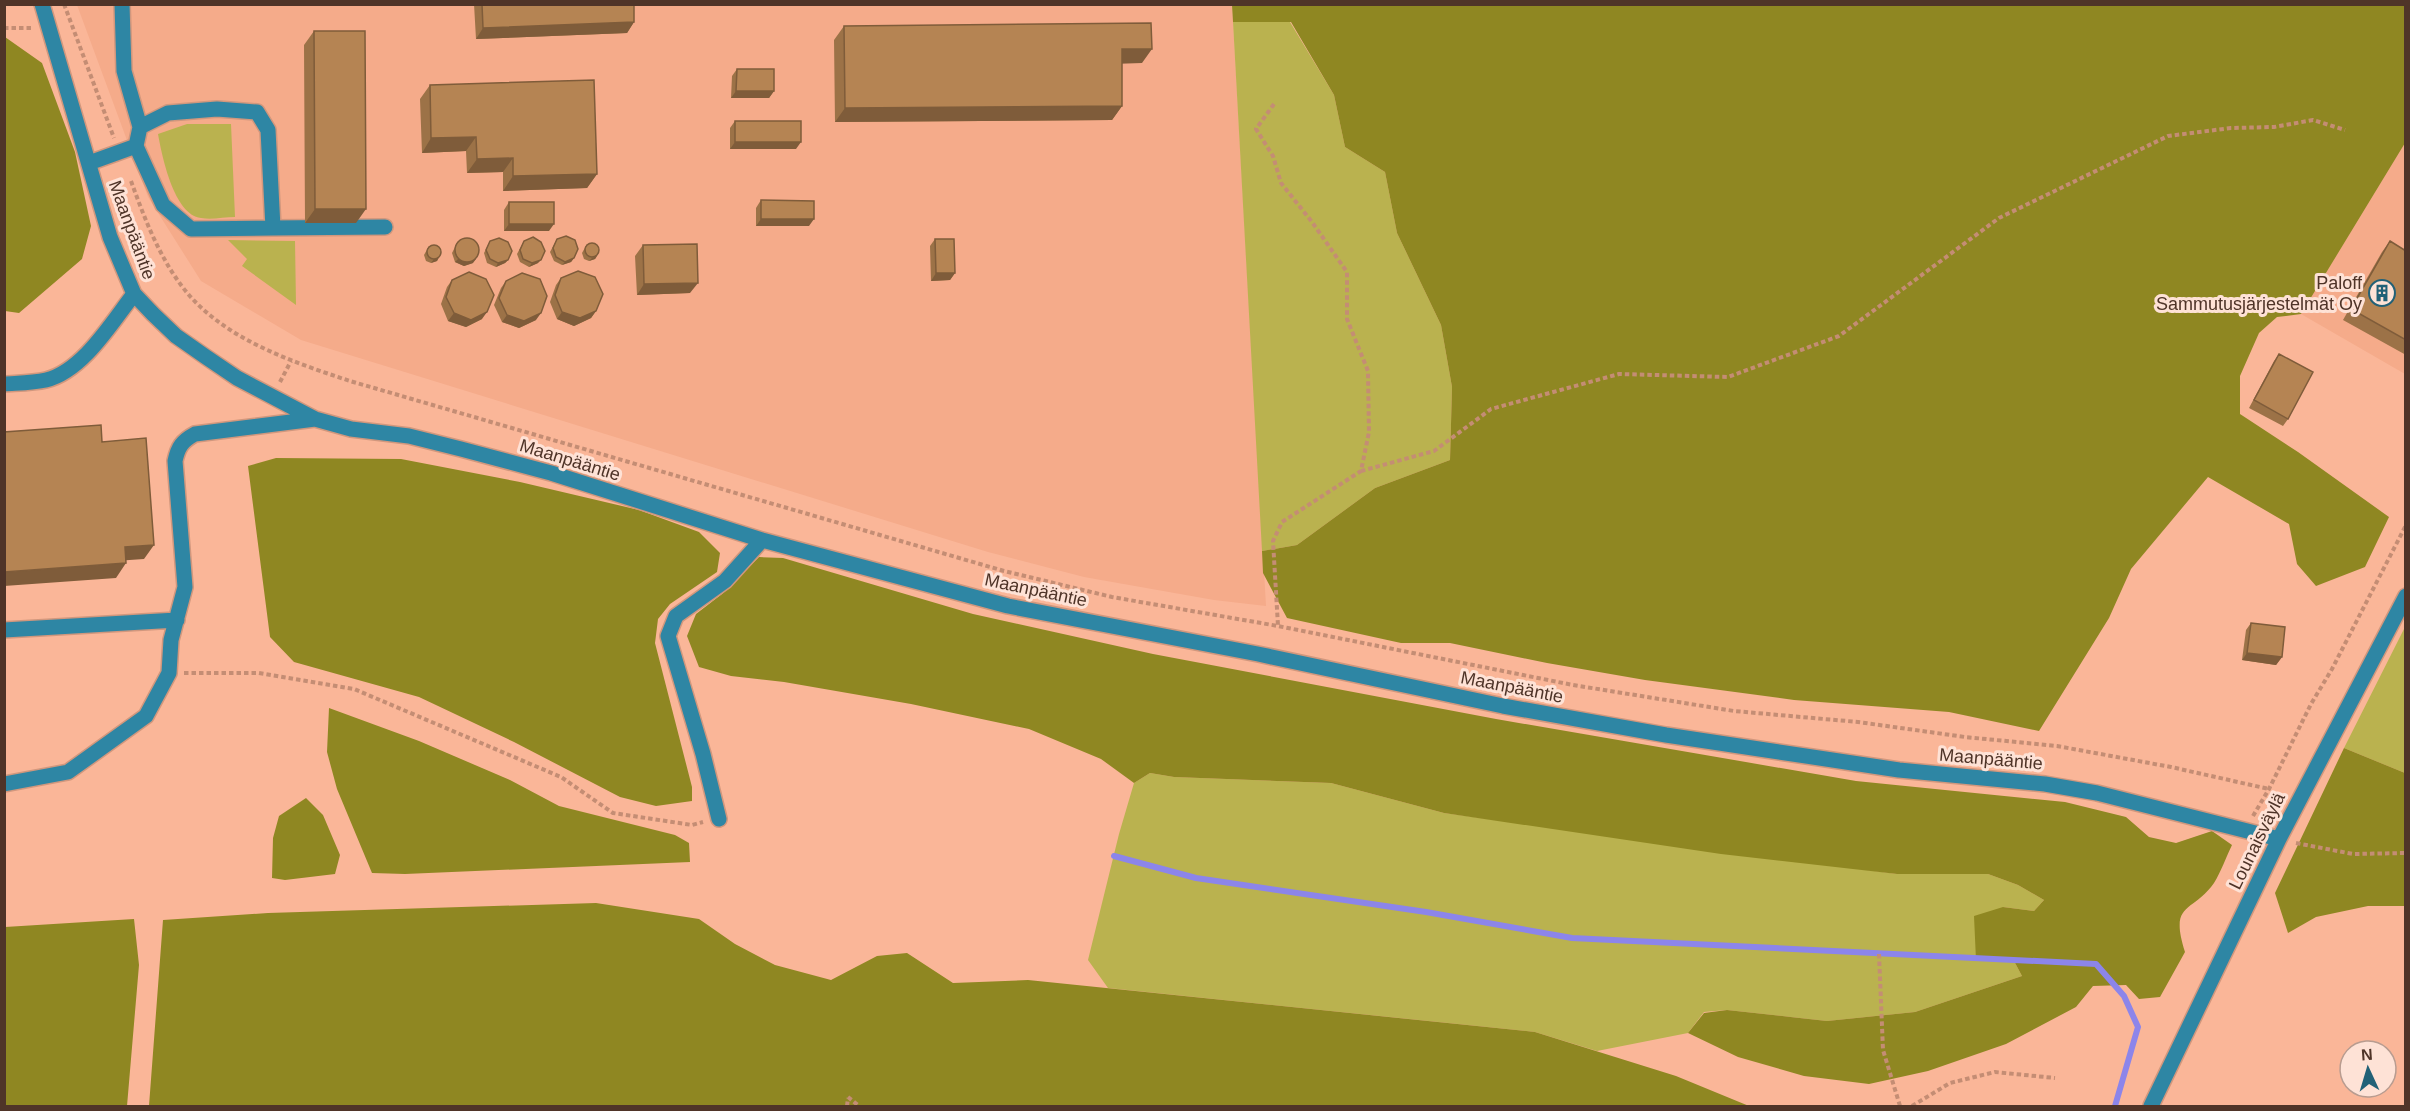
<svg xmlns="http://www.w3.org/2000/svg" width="2410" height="1111" font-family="Arial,sans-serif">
<rect width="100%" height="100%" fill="#fab698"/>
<!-- built -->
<path fill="#f5ab8a" d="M77,5H1232L1266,606L1214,600L1084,577L988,552L301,340L201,281L148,197Z
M2405,143V374L2301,314Z"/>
<!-- green -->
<path fill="#bab24f" d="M1233,22H1290L1334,95L1345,147L1385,172L1397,233L1441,325L1452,387L1450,460L1375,488L1297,545L1262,551Z
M187,124H231L235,217C224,217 212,220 201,218C174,215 162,156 158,134Z
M228,240L295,241L296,305L242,266L247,259Z
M2405,627V773L2344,748Z
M1150,773L1174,777L1331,783L1444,813L1897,874H1988L2018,885L2044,900L2034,911L2003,907L2014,961L2022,976L1915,1012L1827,1021L1727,1010L1704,1012L1688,1033L1597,1051L1535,1032L1108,988L1088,960L1119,834L1134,783Z"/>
<!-- forest -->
<path fill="#8f8722" d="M1232,5H2405V143L2301,314L2277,317L2259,333L2240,376V414L2298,452L2389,517L2365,567L2316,586L2297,564L2289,524L2208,477L2131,569L2109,618L2039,731L1949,712L1794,700L1645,680L1547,663L1450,643H1401L1287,618L1263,573L1262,551L1297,545L1375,488L1450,460L1452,387L1441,325L1397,233L1385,172L1345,147L1334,95L1291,22H1233Z
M5,37L42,63L75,152L91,226L82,259L19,313L5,311Z
M276,458L401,459L520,482L639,510L699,532L720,553L717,572L670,604L658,619L655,643L692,787V801L656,806L620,797L514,742L419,697L294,662L270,637L248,466Z
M759,557L783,558L973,614L1153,654L1496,719L1856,781L2065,802L2126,817L2149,837L2176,843L2212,831L2232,845C2226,857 2221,872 2214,883C2192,914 2169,901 2185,952L2160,997L2139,999L2126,985L2093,986L2076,1007L2006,1044L1928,1071L1869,1084L1804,1076L1738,1057L1688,1033L1704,1013L1727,1010L1827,1021L1915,1012L2022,976L2014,961L1976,960L1974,916L2003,907L2034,911L2044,900L2018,885L1988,874H1897L1721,854L1444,813L1331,783L1174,777L1150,773L1134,783L1101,759L1029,729L911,704L784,682L731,676L699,667L687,636L696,614L722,594Z
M329,708L419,741L510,780L559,806L675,835L689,843L690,862L405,874L372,873L337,789L327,752Z
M2344,748L2405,773V906H2368L2316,917L2288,933L2275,893Z
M306,798L323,815L340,855L335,874L285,880L272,878L273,838L279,816Z
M596,903L699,919L735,944L775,965L831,980L877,956L907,953L953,983L1028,980L1535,1032L1676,1076L1749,1106H149L163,920L268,913Z
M134,919L139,965L127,1106H5V927Z"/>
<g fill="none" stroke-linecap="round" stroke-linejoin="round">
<!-- stream -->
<path stroke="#8c85ea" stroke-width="6" d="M1114,856L1196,878L1426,912L1572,938L2096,964L2124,996L2138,1027L2115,1106"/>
<defs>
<path id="minor" d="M42,4L110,237L134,294L153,314L176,336L206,357L237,378L315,419L351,429L409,436L461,449L551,473L762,540L1008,606L1258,654L1503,706L1666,735L1899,770L2045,784L2097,793L2279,839
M122,4L124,71L140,127
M89,163L136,146L140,127L168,113L217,109L257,112L268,130L273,228L191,229L163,205L136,146
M273,228L385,227
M4,384C18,383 33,383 46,380C83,371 112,322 134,294
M4,630L177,620
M4,784L68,772L146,716L169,673L171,640L185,587L175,461C178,447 182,441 195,434L315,419
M719,819L703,754L668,636L676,616L725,581L762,540
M2151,1106L2279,839L2406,596"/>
</defs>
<!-- minor casing -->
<use href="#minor" stroke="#d1977d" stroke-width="18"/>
<!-- path -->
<path stroke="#c48d74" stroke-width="4" stroke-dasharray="4.5 3" stroke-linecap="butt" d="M64,4L114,138
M4,28H31
M1274,104L1256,129L1273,156L1281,183L1312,222L1347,272V319L1368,371L1369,432L1361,471L1282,522L1273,541L1278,626
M131,181C144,217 158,254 181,285C220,338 290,361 350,381L1004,571L1112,597L1278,626L1573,685L1734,711L1858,722L1965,737L2057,746L2171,767L2269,789
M280,382L291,361
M1361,471L1434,451L1491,409L1619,374L1728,377L1839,336L1999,218L2168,136L2231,128L2274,127L2313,120L2345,130
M184,673H259L354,689L561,777L613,813L692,825L703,822
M2253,816L2269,789L2311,704L2332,669L2406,525
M2296,843L2353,854L2406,853
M1879,954L1883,1050L1900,1106
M848,1097L859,1106
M847,1106L848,1098
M1912,1106L1950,1083L1995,1072L2055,1078"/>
<!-- minor -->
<use href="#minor" stroke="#2e86a4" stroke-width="15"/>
</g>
<!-- wall -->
<path fill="#9c7247" d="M474,4H634V22L627,33L476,39Z
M844,26L1142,63H1122V106L1112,120L835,122L834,40Z
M314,31L356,223H305L304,45Z
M737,69L774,91L769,98H731L732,76Z
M430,85L597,174L587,188L503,191V172L467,173L466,151L422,153L420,99Z
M735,121L796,149H730V128Z
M761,200L809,226H756V208Z
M509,202L549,231H504V210Z
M557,239L574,258L571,262L562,265L554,261L550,252Z
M935,239L955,273L950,280L931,281L930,246Z
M458,241L473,263L464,266L455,262L452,253Z
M490,241L508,260L505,263L496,267L487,263L484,253Z
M524,241L538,263L529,267L520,262L517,254Z
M2390,241L2406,251V355L2343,320L2382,252Z
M587,244L597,256L595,259L589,261L584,259L582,253Z
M643,245L690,293L637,295L635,256Z
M429,246L439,257L437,261L431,263L426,261L424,255Z
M561,278L596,311L591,318L574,326L557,319L550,302L556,285Z
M452,280L482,319L466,327L448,321L441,304L447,287Z
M506,281L536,320L519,328L502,322L494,305L501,288Z
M2279,354L2288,419L2283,426L2249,408L2274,361Z
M2251,623L2282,657L2276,665L2242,660L2246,630Z"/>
<!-- shaded-wall -->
<path fill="#7f5c3a" d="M634,22L627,33L476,39L483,28Z
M1122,49H1152L1142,63L1112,64Z
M736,91H774L769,98H731Z
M1122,106L1112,120L835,122L845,108Z
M476,137L466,151L422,153L431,138Z
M735,142H801L796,149H730Z
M513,158L503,172L467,173L477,159Z
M597,174L587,188L503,191L513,176Z
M315,209H366L356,223H305Z
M761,219H814L809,226H756Z
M509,224H554L549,231H504Z
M597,256L595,259L589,261L592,258Z
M439,257L437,261L431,263L434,259Z
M574,258L571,262L562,265L565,262Z
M458,259H476L473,263L464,266L455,262Z
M508,260L505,263L496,267L498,263Z
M541,260L538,263L529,267L532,263Z
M936,273H955L950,280L931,281Z
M698,283L690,293L637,295L644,284Z
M596,311L591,318L574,326L557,319L562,312Z
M487,312L482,319L466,327L448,321L454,313Z
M541,313L536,320L519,328L502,322L507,315Z
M154,545L144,559L115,561L125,547Z
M126,563L116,578L4,586V572Z
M2247,653L2282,657L2276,665L2242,660Z"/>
<!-- building -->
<path fill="#b58453" stroke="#7f5c3a" stroke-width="1.5" d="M482,4H634V22L483,28Z
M1151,23L1152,49H1122V106L845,108L844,26Z
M314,31H365L366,209H315Z
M737,69H774V91H736Z
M594,80L597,174L513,176V158L477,159L476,137L431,138L430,85Z
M735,121H801V142H735Z
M761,200L814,201V219H761Z
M509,202H554V224H509Z
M566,236L575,240L578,249L574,258L565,262L556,257L553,248L557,239Z
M533,237L541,242L545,251L541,260L532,263L523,259L520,250L524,241Z
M455 250a12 12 0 1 1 24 0a12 12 0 1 1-24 0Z
M499,238L508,242L512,251L508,260L498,263L490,259L486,250L490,241Z
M935,239H954L955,273H936Z
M2390,241L2406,251V340L2351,309Z
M585 250a7 7 0 1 1 14 0a7 7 0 1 1-14 0Z
M697,244L698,283L644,284L643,245Z
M427 252a7 7 0 1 1 14 0a7 7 0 1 1-14 0Z
M578,271L595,277L603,294L596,311L580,318L562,312L555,295L561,278Z
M469,272L486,279L494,295L487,312L471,320L454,313L446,297L452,280Z
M522,273L540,279L547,296L541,313L524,321L507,315L499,298L506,281Z
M2279,354L2313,372L2288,419L2254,400Z
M101,425L102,442L146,438L154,545L125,547L126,563L4,572V432Z
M2251,623L2285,627L2282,657L2247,653Z"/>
<!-- icons -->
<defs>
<symbol id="building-ring" viewBox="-11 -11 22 22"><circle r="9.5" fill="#fee2d6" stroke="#226177" stroke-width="1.5"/><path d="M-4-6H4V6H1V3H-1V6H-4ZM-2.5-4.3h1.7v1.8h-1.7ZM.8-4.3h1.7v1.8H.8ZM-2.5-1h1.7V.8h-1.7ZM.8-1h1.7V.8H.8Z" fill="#226177"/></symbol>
</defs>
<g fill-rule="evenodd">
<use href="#building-ring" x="2367" y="278" width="30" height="30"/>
</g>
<g text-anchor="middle" stroke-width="6" stroke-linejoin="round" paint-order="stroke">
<!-- street labels -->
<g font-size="18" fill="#4f3428" stroke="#fee2d6">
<text transform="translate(132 230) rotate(70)" y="6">Maanpääntie</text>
<text transform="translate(570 460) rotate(17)" y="6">Maanpääntie</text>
<text transform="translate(1036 590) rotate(12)" y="6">Maanpääntie</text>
<text transform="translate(1512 687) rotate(11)" y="6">Maanpääntie</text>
<text transform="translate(1991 759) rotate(5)" y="6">Maanpääntie</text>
<text transform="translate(2257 841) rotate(-64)" y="6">Lounaisväylä</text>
</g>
<!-- poi labels -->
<g font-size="18" fill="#4f3428" stroke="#fee2d6" text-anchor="end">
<text x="2362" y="289">Paloff<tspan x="2362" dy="21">Sammutusjärjestelmät Oy</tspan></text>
</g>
</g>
<!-- border -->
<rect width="2410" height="1111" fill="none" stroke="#4f3428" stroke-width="12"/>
<!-- north arrow -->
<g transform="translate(2368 1069) rotate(356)"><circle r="28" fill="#fee2d6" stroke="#b89c90" stroke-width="1.5"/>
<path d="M0-4.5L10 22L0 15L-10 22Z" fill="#226177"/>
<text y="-9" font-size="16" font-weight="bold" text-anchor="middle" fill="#4f3428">N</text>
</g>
</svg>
